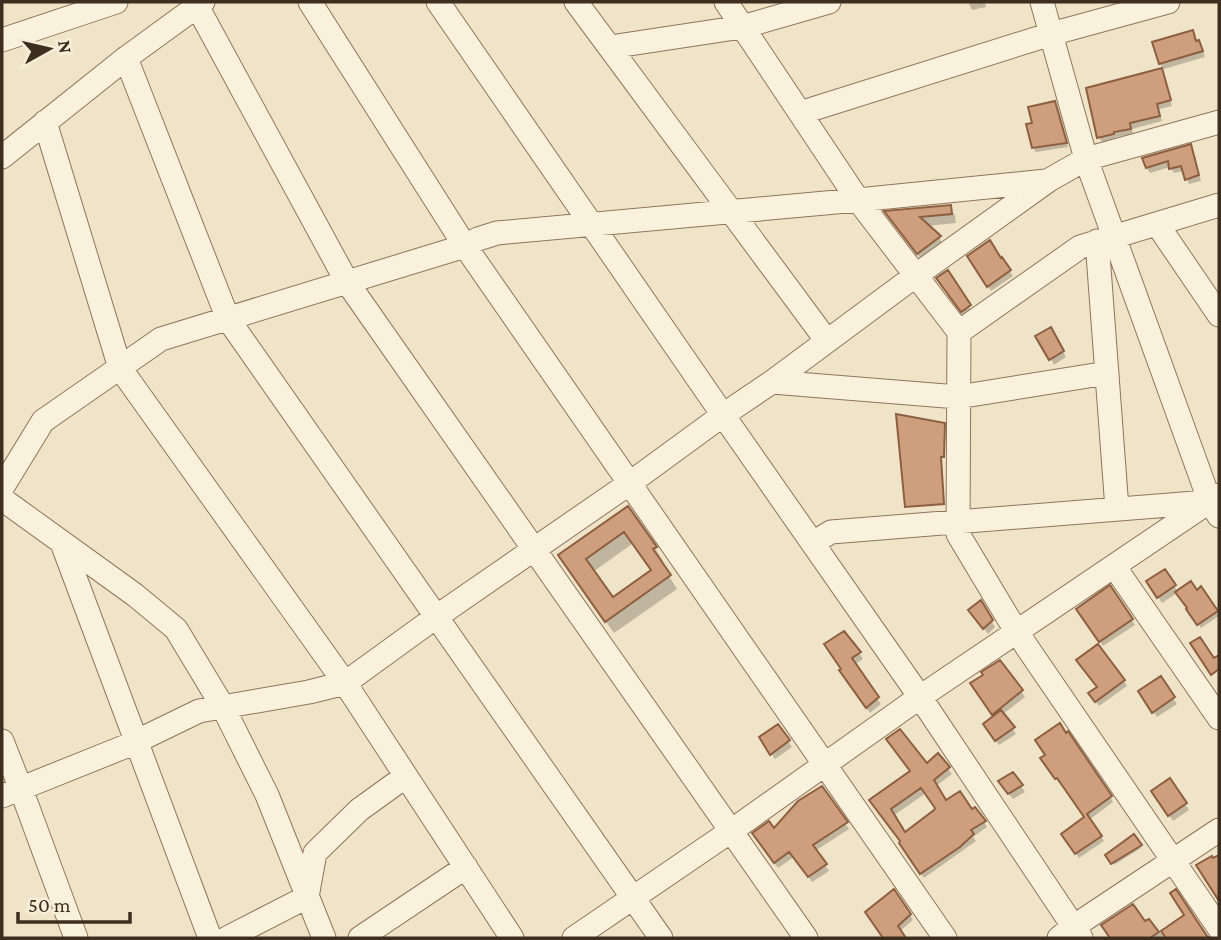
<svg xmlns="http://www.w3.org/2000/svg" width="1221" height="940" font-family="'Crimson Pro',serif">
<rect width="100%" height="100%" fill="#f0e4c8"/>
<!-- shadow -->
<path fill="#0003" fill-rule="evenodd" d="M968,2H985L986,7L972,10Z
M1192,32L1197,42H1199L1202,47L1205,57L1164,69L1160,64Z
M1161,71L1164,76L1172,106L1159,109L1162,121L1132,129L1133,134L1116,137V139L1102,142L1099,137Z
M1054,103L1068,147L1036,152L1033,148L1034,124Z
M1193,152L1201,181L1189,184L1184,171L1174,173L1170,167L1150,173L1147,168Z
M950,207L955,216L956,223L927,226L939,237L944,246L923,262L892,221Z
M969,257L1001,259L1013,276L991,291Z
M947,272L980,325L973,330L949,298L938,279Z
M1050,329L1066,357L1054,365L1038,336Z
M628,508L655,548L663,561L660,562L677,589L614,633L568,568ZM632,544L652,571L612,600L593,572Z
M1165,571L1178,592H1196L1201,589L1219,616L1201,628L1177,593L1162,603L1149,582Z
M1110,588L1135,625L1103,646L1081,614Z
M980,602L995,627L988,634L974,616Z
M829,651L859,653L863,659L854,665L881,704L870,713L845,676L843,670Z
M1160,678L1177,704L1157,717L1140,692Z
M1124,681L1127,686L1099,706L1093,698Z
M976,690L1021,691L1025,697L1003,714L1016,734L999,745L988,731L995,717Z
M778,726L792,747L775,759L761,738Z
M938,755L952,774L936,786L946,803L972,812L984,822L987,827L973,837L976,841L924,878L904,849L902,842L875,806ZM926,793L936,808L904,834L893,816Z
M1046,763L1110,797L1113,802L1089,820L1104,841L1079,858L1066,839L1086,817L1061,782L1059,783Z
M1013,775L1025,792L1013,799L1003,787Z
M822,789L849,829L815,851L829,871L812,882L794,857L778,868L757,839L774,831Z
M1156,797L1185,804L1189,810L1173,821Z
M1133,836L1141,848L1114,865L1107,855Z
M910,915L913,920L899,932L904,938H885L870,917Z
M1186,916L1207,938H1111L1103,926L1145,924L1149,921L1158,934Z"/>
<!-- building -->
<path fill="#cf9f7d" stroke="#8d5f41" stroke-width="2" fill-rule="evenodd" d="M1193,30L1196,41L1199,40L1203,51L1159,64L1152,42Z
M1162,68L1171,100L1157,104L1160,116L1130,123L1131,129L1114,132V134L1097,138L1086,88Z
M1055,101L1067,143L1032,148L1026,124L1032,123L1028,107Z
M1191,144L1199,175L1185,180L1181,166L1169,169L1168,161L1146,168L1142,158Z
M951,205L952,214L920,217L941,236L917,254L884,211Z
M990,240L1001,258L1002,257L1011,270L987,287L967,256Z
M948,270L971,305L961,312L936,278Z
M1051,327L1064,351L1049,360L1035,336Z
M896,414L945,423L944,457H941L944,504L905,507Z
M628,506L657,547L653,549L671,575L605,622L558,555ZM624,532L651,570L613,597L586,559Z
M1165,569L1176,585L1157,598L1146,581Z
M1191,581L1197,590L1201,586L1218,611L1197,625L1186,609L1187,608L1175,592Z
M1110,585L1133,619L1099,642L1076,609Z
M981,600L993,620L983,629L968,610Z
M844,631L861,652L852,658L879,697L866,708L839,670L841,669L824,644Z
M1200,637L1214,658L1219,655V669L1211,675L1190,643Z
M1098,644L1125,680L1095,702L1088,693L1097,687L1076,660Z
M1000,660L1023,690L992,715L970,683L983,675L981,672Z
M1161,676L1175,697L1152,713L1138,691Z
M1001,710L1015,727L995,741L983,724Z
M1060,723L1066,733L1068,731L1112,796L1087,814L1102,836L1075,854L1061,834L1084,817L1057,778L1055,779L1040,758L1045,755L1035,740Z
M778,724L790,740L770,755L759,737Z
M900,729L927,763L938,753L950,767L934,780L946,800L960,791L972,809L975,807L986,821L971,830L974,834L960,847L920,874L899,843L900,841L869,800L910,771L886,739ZM921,788L935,808L934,810L905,832L891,809Z
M1013,772L1023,785L1008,794L998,781Z
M1170,778L1187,803L1168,816L1151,791Z
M822,786L848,822L813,845L827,864L808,877L789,852L774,863L752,833L769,821L774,828L798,801Z
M1134,834L1142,845L1111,864L1105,855Z
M1219,855V901L1196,865L1212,856L1213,858Z
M894,889L911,914L898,926L906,938H883L865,912Z
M1176,889L1207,936L1210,938H1166L1161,931L1184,915L1170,893Z
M1133,904L1145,921L1149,919L1159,932L1150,938H1110L1101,925Z"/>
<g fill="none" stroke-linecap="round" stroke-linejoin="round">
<defs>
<path id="minor" d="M310,2L465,246L945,938
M438,2L723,415L920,697L1081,938
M576,2L827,341
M726,2L858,200L959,332L958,534L1016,631L1219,928
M1042,2L1086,159L1210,502L1219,516
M197,6L347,282L806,938
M2,40L116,2
M610,47L742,27L829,2
M126,58L228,319L661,938
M800,113L1051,34L1168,2
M45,122L120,368L345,683L512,938
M2,157L126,58L203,2
M1157,224L1219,315
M1097,241L1117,509
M959,332L1080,247L1219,205
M772,382L958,397L1107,373
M2,488L43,421L161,339L465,246L478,239L497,233L858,200L1046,181
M2,499L135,595L176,629L223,707L267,795L324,938
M62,543L210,938
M813,543L831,532L1207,502
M1114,566L1219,718
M2,741L21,789L76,938
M2,796L129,745L199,711L309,692L345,683L436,617L630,483L723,415L772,382L915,276L1049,180L1086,159L1219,122
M227,938L307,897L315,853L359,810L406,776
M360,938L466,867
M574,938L731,831L920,697L1219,495
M1059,938L1073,927L1219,830"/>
</defs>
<!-- minor casing -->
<use href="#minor" stroke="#8d765c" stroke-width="25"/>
<!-- minor -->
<use href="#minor" stroke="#faf1dc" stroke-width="23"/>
</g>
<!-- border -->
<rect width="1221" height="940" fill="none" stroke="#3d2e20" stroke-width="7"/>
<!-- north arrow -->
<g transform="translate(49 49) rotate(82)" stroke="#f7eed8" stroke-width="5" paint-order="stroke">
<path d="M0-5L12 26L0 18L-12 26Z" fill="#3d2e20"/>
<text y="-10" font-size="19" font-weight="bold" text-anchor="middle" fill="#3d2e20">N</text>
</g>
<!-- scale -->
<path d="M18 912v10h112v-10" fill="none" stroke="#3d2e20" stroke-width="3.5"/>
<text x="28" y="912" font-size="21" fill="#3d2e20" stroke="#f7eed8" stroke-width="5" paint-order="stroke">50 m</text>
</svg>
